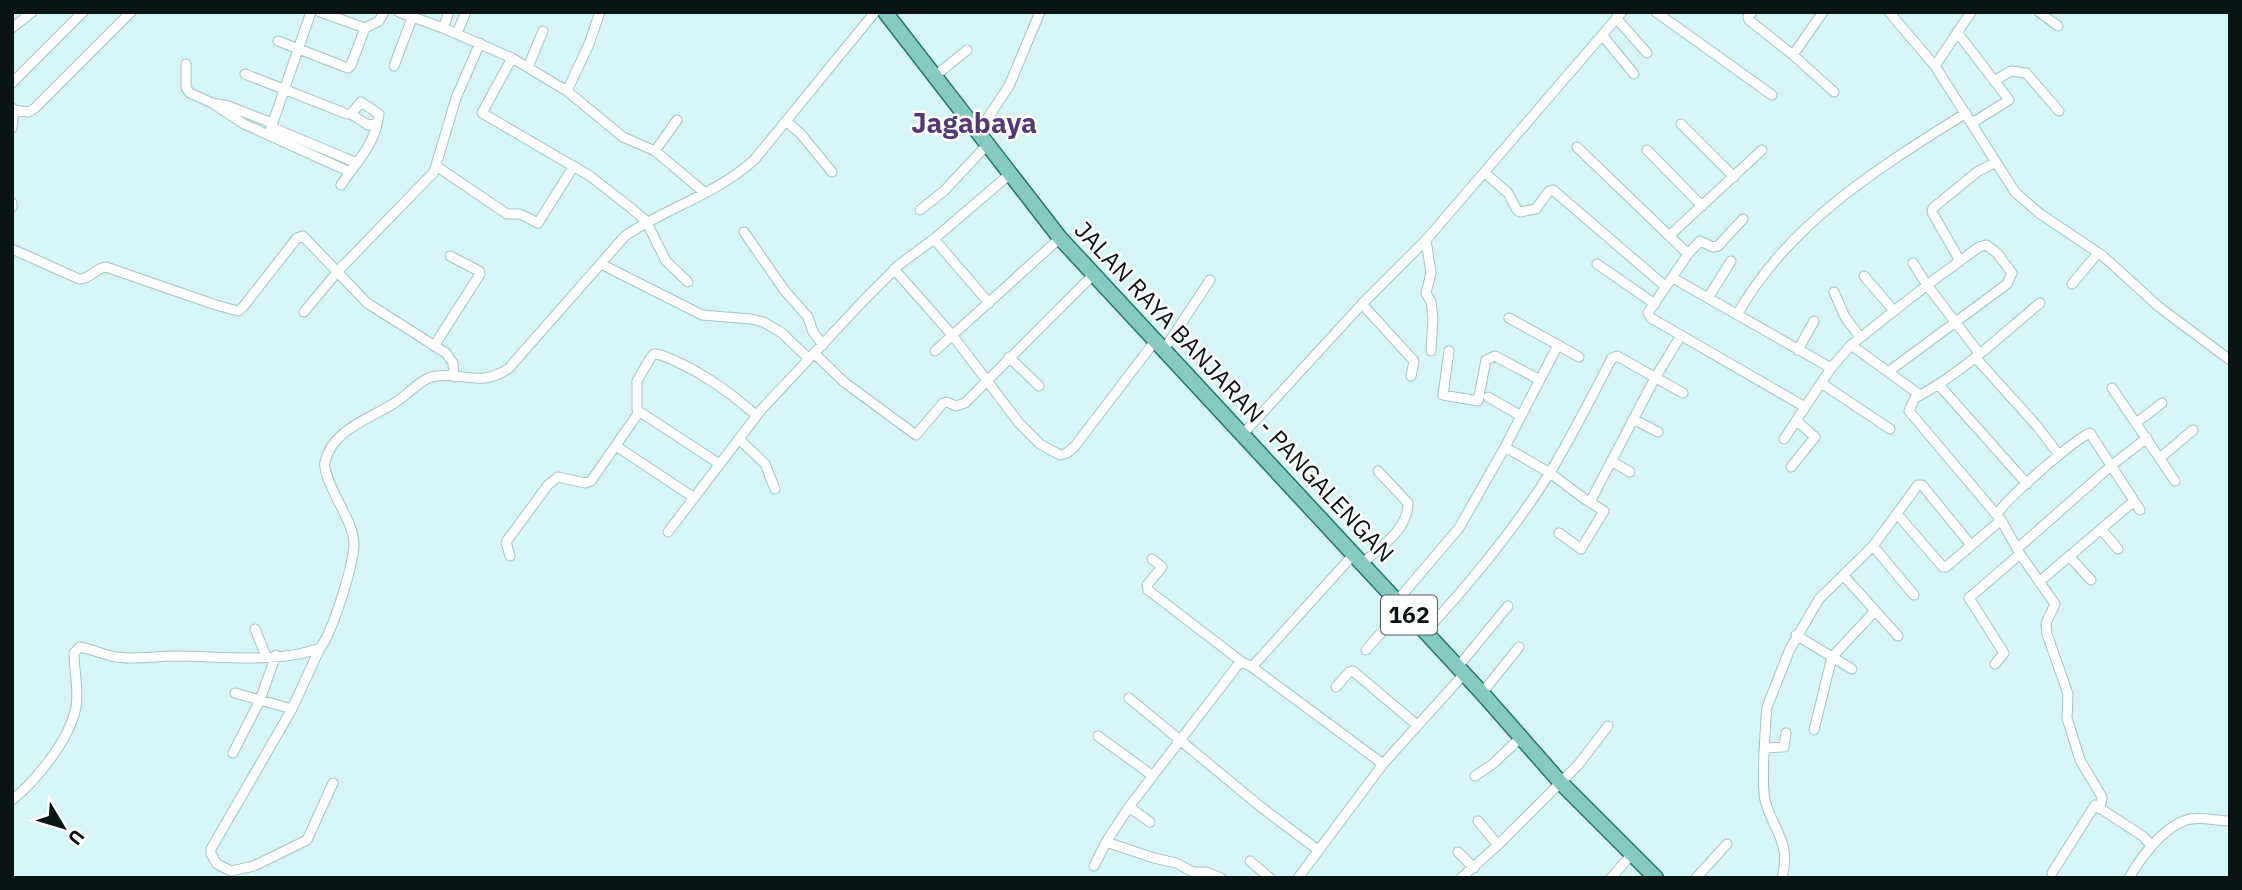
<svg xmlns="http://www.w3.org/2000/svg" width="2242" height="890" font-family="'IBM Plex Sans',sans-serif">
<rect width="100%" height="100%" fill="#d5f5f7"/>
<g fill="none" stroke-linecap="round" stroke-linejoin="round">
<defs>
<path id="minor" d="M320,12L365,28L379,21L384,12
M399,12L443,28L512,58L567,91L623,137L655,151L704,192
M1656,12L1772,95
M1752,12L1748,17L1749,20L1793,55L1834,92
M1889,12L1935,66L2015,192L2039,213L2103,256L2159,307L2230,360
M2039,12L2058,26
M1616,18L1647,53
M12,28L32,12
M443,28L449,12
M1957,32L2009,100L1972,123
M457,33L466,12
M1602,35L1634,74
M278,41L348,68L351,65L365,28
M1793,55L1823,12
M512,58L482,113L590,176L631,208L646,221L666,261L688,282
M186,64V88L190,93L212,103L228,106L272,123
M394,66L412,18
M1935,66L1971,12
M528,67L543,31
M245,74L347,114H351L361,102L379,114C377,133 368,148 357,163
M935,76L967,50
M1994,81L2011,71L2026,73L2059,111
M12,83L83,12
M567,91L589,44L600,12
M212,103L244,124L350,172L357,163L271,127
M12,108L14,110L12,128
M14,110L28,112L35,108L131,12
M351,114L368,125L376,124
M787,122L800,133L832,172
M1681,124L1734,177
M270,131L311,12
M977,134L1009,86L1040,12
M1577,147L1688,254L1648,313L1651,318L1805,407
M1647,150L1702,206
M655,151L677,120
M436,166L507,214H520L538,223L574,166
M1485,173L1508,193L1517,210L1520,212L1536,209L1549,191L1553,190L1666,287
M341,185L350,172
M12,203V207
M920,210L944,191L986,146
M744,232L785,291L808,317L813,332L823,345
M1669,236L1762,150
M934,239L989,303
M1426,240L1431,273L1426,293L1431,302L1433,318L1431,351
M12,249L79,279C91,279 95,268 106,267L216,305L238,311L243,307L297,238L303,236L367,303L446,353L453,363L454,377
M1688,254L1700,241L1713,247L1718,246L1743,219
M1960,261L1932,212L1933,208L1977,172L1996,162
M601,264L702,315L751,319L763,322L782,333L809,359
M1597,264L1655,304
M894,269L953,336L1019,423L1040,444L1060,455L1067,453L1075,446L1155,341
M1864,276L1894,311
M1673,278L1831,368
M2072,284L2098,253
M1834,292L1845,317L1860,337
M1708,298L1731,261
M2040,303C2000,336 1961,374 1915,398L1909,411L2001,520L2020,554L2055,604L2046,623L2047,634L2068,694L2067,718L2080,760L2102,797L2100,809
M1362,304L1414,361L1411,376
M304,312L338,271L434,172L456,98L480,43
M1737,315C1788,223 1880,167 1966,113
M1558,345L1579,357
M1851,345L1920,395
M434,346L480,274L479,271L450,256
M1798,350L1814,321
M935,351L1060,238
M1163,351L1210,280
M1449,351L1443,395L1478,401L1486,360L1495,356L1540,380
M815,354L844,382L916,435L943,403L947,402L956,406L965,403L1093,275
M1009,357L1039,386
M1975,357L2037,426L2059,455
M1888,372L2007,284L2012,273L1997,253L1986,245L1979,247L1927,285L1913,263
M1821,383L1890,429
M1939,385L2027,484
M2112,388L2175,481
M1488,397L1521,416
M1633,419L1658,432
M2136,423L2162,403
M1242,435L1362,304L1426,240L1622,12
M739,439L765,464L775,489
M1784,439L1831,368L1851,345L1927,285L1979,353
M616,446L693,497
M1505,447L1550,473L1586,500H1591L1655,378L1680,337
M2160,458L2193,430
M1611,461L1630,472
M718,463L637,410V381L651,357L654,354L661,355C698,369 727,390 756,415
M1791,467L1815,437L1797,421
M1897,514L1943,567H1946L2001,520
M1997,515C2004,500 2074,440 2090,433L2140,510
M2101,529L2118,549
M668,532L761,410L864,300L900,264L934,239L1010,174
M1559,533L1581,549L1604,511L1588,501
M1873,546L1914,595
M2018,548L2112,465L2147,438
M510,556L506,542L548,485L558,477L585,483L591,481L639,412
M2069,556L2091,580
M1152,559L1162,567L1147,585L1148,590L1242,662
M1362,564C1380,547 1408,530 1408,503L1378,471
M1844,576L1898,636
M2039,582L2134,501
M255,629L266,656
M1425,632C1471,582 1515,529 1551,471C1573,434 1592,396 1612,358L1617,356L1683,393
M1796,635L1852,669
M1366,650L1387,626L1388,613L1396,602L1459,528L1505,447L1558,345L1509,318
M1995,664L2004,653L1969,598L2020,554
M1252,667L1383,764
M1457,668L1508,606
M1336,687L1349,672L1353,671L1417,725
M235,693L260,700L276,655
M1482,693L1519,647
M1129,698L1261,807L1318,850
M292,709L320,648
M1814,730L1832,657L1875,611
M1098,736L1153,776
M1765,748L1784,747L1786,733
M233,753L260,700L292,709L211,849V854L217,864L231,871L254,866L307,840L333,783
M1475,776L1494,763L1520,738
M12,800C36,781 70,739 76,707C79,689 74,672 74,653L80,647C92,649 104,655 116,657C136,660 156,656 175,656C219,656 279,664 320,648C333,632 352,568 354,547C354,540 353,533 350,526C345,511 322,476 325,462C332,429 372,418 396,402C409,394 421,378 436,376C464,372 481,388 509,368L625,236C666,208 719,193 755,159L875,12
M1129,807L1150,822
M1478,821L1498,845
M1106,842L1129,807L1237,666L1242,662L1252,667L1353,555
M1458,852L1474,868
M1250,861L1270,878
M1094,866L1106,842L1154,858L1176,863L1193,872H1206L1221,878
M2052,873L2095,805L2144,837L2151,846
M1298,878L1383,764L1464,674
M1461,878L1498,845L1578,765L1608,726
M1611,878L1632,854
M1696,878L1727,844
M1782,878C1792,842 1772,829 1765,800C1761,781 1765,739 1766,718L1767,707L1790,649L1819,599L1873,546L1918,485H1922L1971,545
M2129,878C2141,857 2166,823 2191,819C2204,817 2217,821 2230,821"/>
<path id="primary" d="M885,12L1060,238L1482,693L1561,783L1656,878"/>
</defs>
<!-- minor casing -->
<use href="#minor" stroke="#a4c3c4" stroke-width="11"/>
<!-- primary casing -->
<use href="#primary" stroke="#26756a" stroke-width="17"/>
<!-- minor -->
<use href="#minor" stroke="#fff" stroke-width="9"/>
<!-- primary -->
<use href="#primary" stroke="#86cbc1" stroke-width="14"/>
</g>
<g text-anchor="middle" stroke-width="5" stroke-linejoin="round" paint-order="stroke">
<!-- shield labels -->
<rect fill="#fff" stroke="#535b5b" stroke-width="2" x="1381" y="595.5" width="56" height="39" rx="5"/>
<g font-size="23" font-weight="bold" fill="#091515">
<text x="1409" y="623">162</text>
</g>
<!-- street labels -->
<g font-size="24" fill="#091515" stroke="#fff">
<text transform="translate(1234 392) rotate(47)" y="8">JALAN RAYA BANJARAN - PANGALENGAN</text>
</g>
<!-- quarter labels -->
<g font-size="28" font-weight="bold" fill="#523974" stroke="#fff">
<text x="974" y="133">Jagabaya</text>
</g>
</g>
<!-- border -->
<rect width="2242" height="890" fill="none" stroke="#091515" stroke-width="28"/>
<!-- north arrow -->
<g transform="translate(63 827) rotate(128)" stroke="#ffffff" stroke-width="5" paint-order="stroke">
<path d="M0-5L12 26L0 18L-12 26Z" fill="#091515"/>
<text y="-10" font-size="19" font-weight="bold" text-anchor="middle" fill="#091515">U</text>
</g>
</svg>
